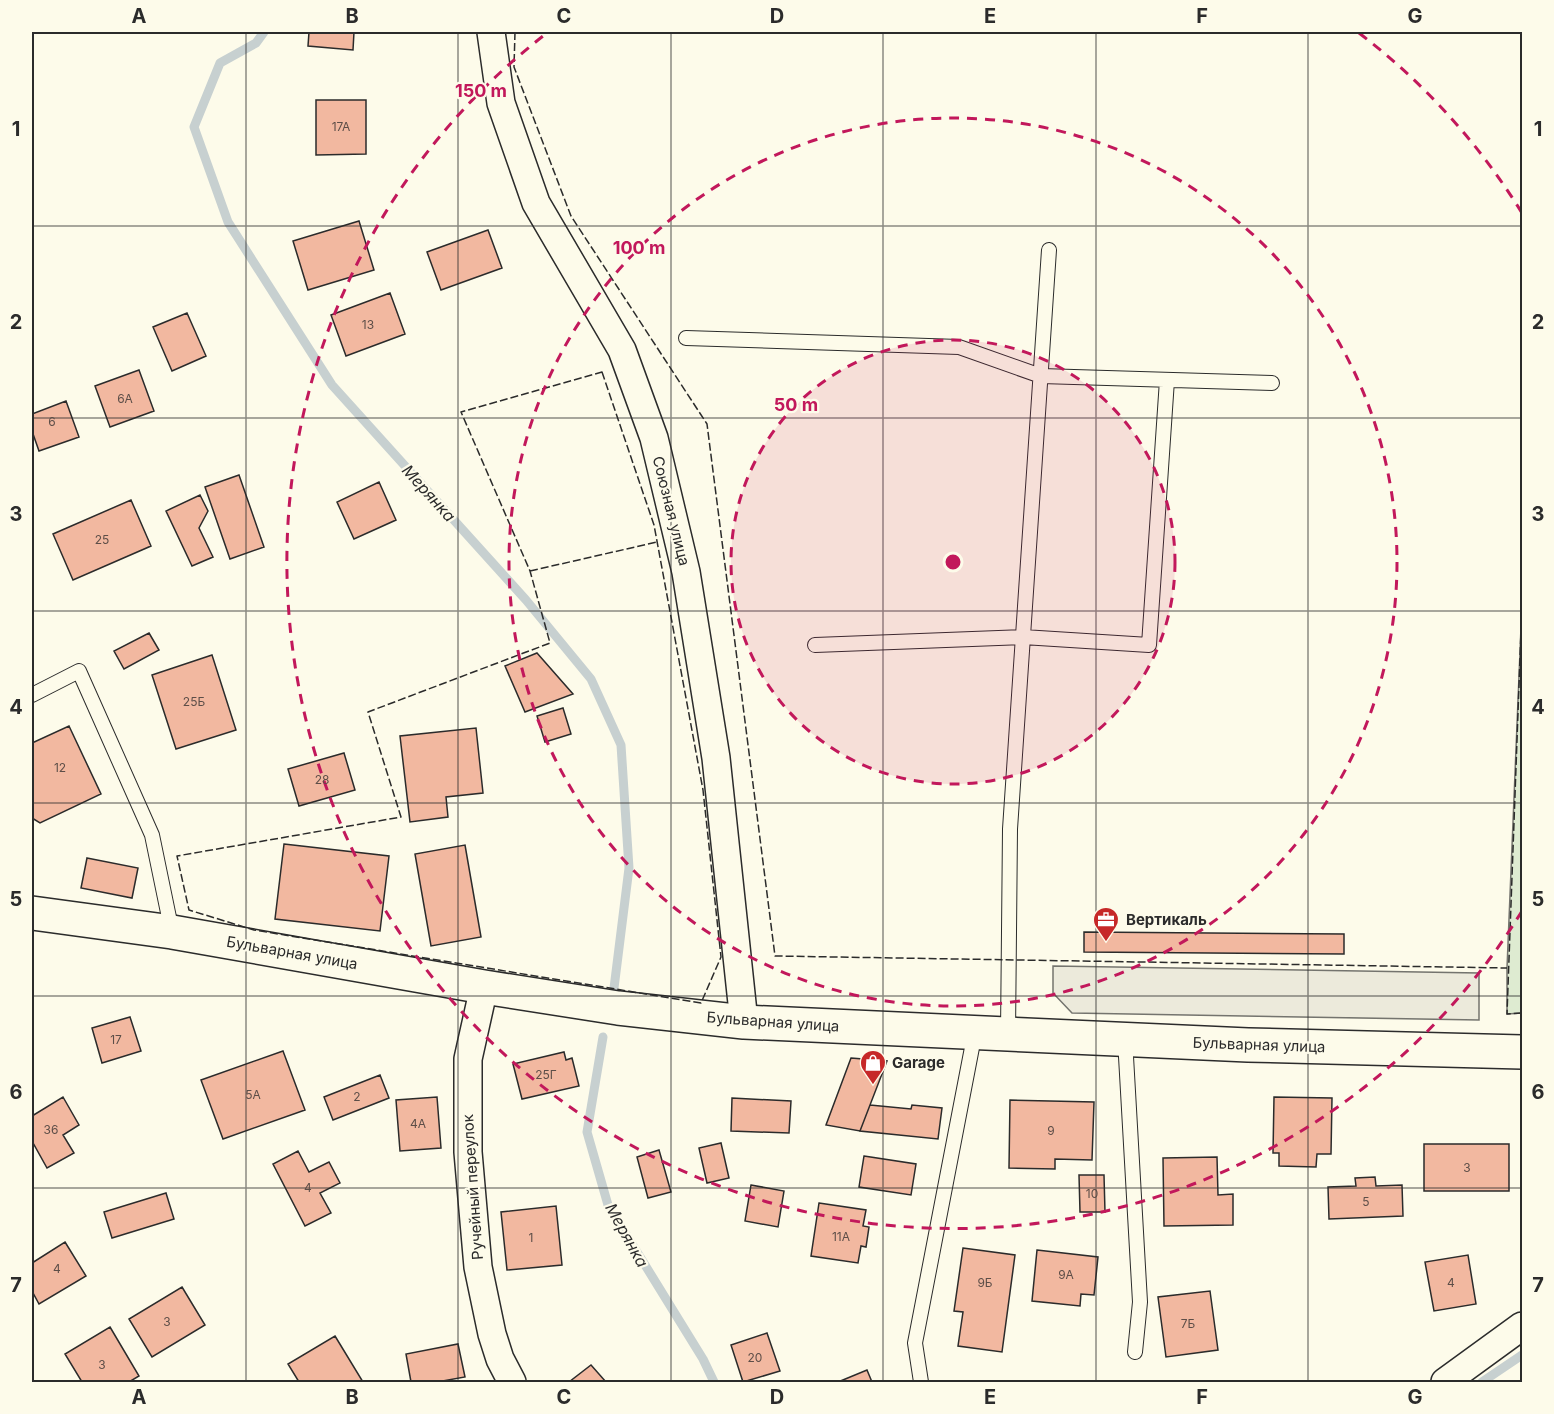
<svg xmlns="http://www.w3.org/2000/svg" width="1554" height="1414" font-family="Inter,sans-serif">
<rect width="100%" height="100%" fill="#fdfbea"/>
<!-- green -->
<path fill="#deebd1" stroke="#74746e" stroke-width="1.5" d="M1522,603V1013L1507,1014V968Z"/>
<!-- parking -->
<path fill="#eceadb" stroke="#74746e" stroke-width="1.5" d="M1053,966L1479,973V1020L1072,1013L1053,993Z"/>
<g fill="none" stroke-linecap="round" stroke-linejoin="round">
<!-- stream -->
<path stroke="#c7d0d0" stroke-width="9" d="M264,32L256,43L220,63L194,127L228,222L332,385L526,600L591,679L621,745L629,868L614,988
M603,1037L587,1132L608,1205L703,1359L714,1382
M1482,1382L1522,1355"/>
</g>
<!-- building -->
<path fill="#f2b8a0" stroke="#2b2b2b" stroke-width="1.5" d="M309,32H354L353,50L308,46Z
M316,100H366V154L316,155Z
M359,221L374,270L308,290L293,241Z
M488,230L502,268L441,290L427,252Z
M390,293L405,334L346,356L331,315Z
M187,313L206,356L172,371L153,327Z
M139,370L154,411L110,427L95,386Z
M66,401L79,437L39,451L32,431V414Z
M239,475L264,547L230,559L205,487Z
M379,482L396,520L354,539L337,502Z
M200,495L208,511L199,528L213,557L192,566L166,511Z
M131,500L151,546L73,580L53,534Z
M149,633L159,650L124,669L114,651Z
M537,653L573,694L525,712L505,666Z
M212,655L236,730L176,749L152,675Z
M563,708L571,734L545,742L537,716Z
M69,726L101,794L40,823L32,818V743Z
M476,728L483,793L446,797L448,817L410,822L400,736Z
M344,753L355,790L299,806L288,769Z
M284,844L389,856L380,931L275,919Z
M465,845L481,937L431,946L415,854Z
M87,858L138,868L132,898L81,888Z
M1084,932L1344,934V954L1084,952Z
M130,1017L141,1051L102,1063L92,1028Z
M283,1051L305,1110L223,1139L201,1080Z
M564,1052L566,1060L572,1058L579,1086L522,1099L513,1064Z
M851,1058L887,1061L860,1131L826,1125Z
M380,1075L389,1098L333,1120L324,1097Z
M63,1097L79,1125L63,1135L74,1153L47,1168L32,1141V1116Z
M437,1097L441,1148L400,1151L396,1100Z
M1274,1097L1332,1098L1331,1154H1317L1316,1167L1279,1166V1153H1273Z
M732,1098L791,1101L789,1133L731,1131Z
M1010,1100L1094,1102L1092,1160L1055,1159V1169L1009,1168Z
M870,1105L911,1109L912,1105L942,1108L938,1139L860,1131Z
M721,1143L729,1178L707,1183L699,1148Z
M1424,1144H1509V1191H1424Z
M659,1150L671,1192L648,1198L637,1157Z
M298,1151L309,1172L329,1162L340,1183L320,1193L331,1213L305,1226L273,1164Z
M864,1156L916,1164L911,1195L859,1187Z
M1217,1157L1218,1195L1233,1194V1225L1164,1226L1163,1158Z
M1079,1175H1104L1105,1212H1080Z
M1375,1177L1376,1186L1402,1185L1403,1216L1329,1219L1328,1187L1356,1186L1355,1178Z
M751,1185L784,1191L778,1227L745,1221Z
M166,1193L174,1219L112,1238L104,1212Z
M819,1203L866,1210L863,1226L869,1227L866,1247L861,1246L858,1263L811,1256Z
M556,1206L562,1265L507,1270L501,1212Z
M65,1242L86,1276L39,1304L32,1291V1263Z
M963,1248L1015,1255L1002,1352L958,1346L963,1312L954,1311Z
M1037,1250L1098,1257L1094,1295L1081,1294L1080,1306L1032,1301Z
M1468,1255L1476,1304L1434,1311L1425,1262Z
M182,1287L205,1325L152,1357L129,1319Z
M1210,1291L1218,1350L1166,1357L1158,1297Z
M110,1327L139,1376L129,1382H82L65,1354Z
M767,1333L780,1371L743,1382L731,1345Z
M335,1336L363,1382H299L288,1364Z
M458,1344L465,1377L437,1382H411L406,1354Z
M591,1365L606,1382H569Z
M867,1370L872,1382H838Z"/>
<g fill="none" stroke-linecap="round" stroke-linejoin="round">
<defs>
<path id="service" d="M686,338L959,347L1041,376L1272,383
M815,645L1023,637L1149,645L1167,380
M32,695L79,671L152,835L172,932
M1008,1034L1010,829L1049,250
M1125,1039L1140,1302L1135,1352
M921,1382L915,1343L975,1032"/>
<path id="minor" d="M491,32L501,103L536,203L622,350L654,438L686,572L716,758L744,1022
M484,987L468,1059V1152L478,1267L492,1334L500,1359L512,1382
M1445,1382L1522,1326"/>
<path id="tertiary" d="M32,913L172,932L484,987L618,1008L744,1022L1248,1045L1522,1052"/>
</defs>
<!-- service casing -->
<use href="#service" stroke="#2b2b2b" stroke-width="16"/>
<!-- minor casing -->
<use href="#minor" stroke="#2b2b2b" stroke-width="30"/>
<!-- tertiary casing -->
<use href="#tertiary" stroke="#2b2b2b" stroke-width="36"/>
<!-- service -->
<use href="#service" stroke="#fdfbea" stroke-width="14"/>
<!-- minor -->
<use href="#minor" stroke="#fdfbea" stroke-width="27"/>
<!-- tertiary -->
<use href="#tertiary" stroke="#fdfbea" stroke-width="33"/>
<!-- fence -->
<path stroke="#2b2b2b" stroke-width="1.5" stroke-dasharray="8 3" stroke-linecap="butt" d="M515,32L514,67L571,216L707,424L775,956L1507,968
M602,372L654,525L703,790L721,957L701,1003L254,930L189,910L177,856L401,817L368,712L550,643L530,571L461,412Z
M530,571L657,542
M1522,603L1507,1014L1522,1013"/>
</g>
<!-- grid -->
<path fill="none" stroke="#2b2b2b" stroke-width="1.5" stroke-opacity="0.55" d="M246,32V1382M458,32V1382M671,32V1382M883,32V1382M1096,32V1382M1308,32V1382M32,226H1522M32,418H1522M32,611H1522M32,803H1522M32,996H1522M32,1188H1522"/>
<!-- distance rings -->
<circle cx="953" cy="562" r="222" fill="#c2185b" fill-opacity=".12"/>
<g fill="none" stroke="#c2185b" stroke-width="3" stroke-dasharray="10 8">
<circle cx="953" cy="562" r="222"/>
<circle cx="953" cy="562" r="444"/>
<path d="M1522 911A667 667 0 1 1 547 33M1359 33A667 667 0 0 1 1522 213"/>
</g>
<!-- icons -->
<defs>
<symbol id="office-pin" viewBox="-11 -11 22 30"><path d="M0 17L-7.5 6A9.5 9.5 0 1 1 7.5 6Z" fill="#c62828" stroke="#fdfbea"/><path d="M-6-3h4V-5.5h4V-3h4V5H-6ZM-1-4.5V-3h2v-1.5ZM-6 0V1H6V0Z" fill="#fff"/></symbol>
<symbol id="shop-pin" viewBox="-11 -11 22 30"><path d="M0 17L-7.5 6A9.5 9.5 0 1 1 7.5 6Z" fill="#c62828" stroke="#fdfbea"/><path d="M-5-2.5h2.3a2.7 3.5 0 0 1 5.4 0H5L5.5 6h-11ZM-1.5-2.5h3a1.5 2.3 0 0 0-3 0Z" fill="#fff"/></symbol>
</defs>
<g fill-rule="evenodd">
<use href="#office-pin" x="1091" y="905" width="30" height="40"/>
<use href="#shop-pin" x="858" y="1048" width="30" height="40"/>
</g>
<g text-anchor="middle" stroke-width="4.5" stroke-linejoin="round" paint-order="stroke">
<!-- number labels -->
<g font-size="12" fill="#5d4e48">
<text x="341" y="131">17А</text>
<text x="368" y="329">13</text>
<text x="125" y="403">6А</text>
<text x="52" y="426">6</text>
<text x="102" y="544">25</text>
<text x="194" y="706">25Б</text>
<text x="60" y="772">12</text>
<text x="322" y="784">28</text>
<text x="116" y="1044">17</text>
<text x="546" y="1079">25Г</text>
<text x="253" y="1099">5А</text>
<text x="357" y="1101">2</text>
<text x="418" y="1128">4А</text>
<text x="51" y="1134">36</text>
<text x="1051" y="1135">9</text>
<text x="1467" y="1172">3</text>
<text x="308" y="1192">4</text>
<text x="1092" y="1198">10</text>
<text x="1366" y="1206">5</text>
<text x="841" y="1241">11А</text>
<text x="531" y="1242">1</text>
<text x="57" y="1273">4</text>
<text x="1066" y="1279">9А</text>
<text x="985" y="1287">9Б</text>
<text x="1451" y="1287">4</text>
<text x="167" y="1326">3</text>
<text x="1188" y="1328">7Б</text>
<text x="755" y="1362">20</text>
<text x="102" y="1369">3</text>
</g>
<!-- street labels -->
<g font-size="15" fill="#2b2b2b" stroke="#fdfbea">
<text transform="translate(671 511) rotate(76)" y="5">Союзная улица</text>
<text transform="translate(292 953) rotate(10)" y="5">Бульварная улица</text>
<text transform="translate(773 1022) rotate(4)" y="5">Бульварная улица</text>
<text transform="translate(1259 1045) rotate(2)" y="5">Бульварная улица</text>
<text transform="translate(473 1187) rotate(-94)" y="5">Ручейный переулок</text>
</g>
<!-- poi labels -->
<g font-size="15" font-weight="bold" fill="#2b2b2b" stroke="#fdfbea" text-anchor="start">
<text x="1126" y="925">Вертикаль</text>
<text x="892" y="1068">Garage</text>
</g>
<!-- water labels -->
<g font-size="16" font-style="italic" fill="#2b2b2b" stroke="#fdfbea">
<text transform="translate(429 493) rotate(48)" y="6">Мерянка</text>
<text transform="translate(627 1235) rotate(61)" y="6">Мерянка</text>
</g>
</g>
<circle cx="953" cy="562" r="9" fill="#c2185b" stroke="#fdfbea" stroke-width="3"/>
<g font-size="18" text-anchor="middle" font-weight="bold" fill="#c2185b" stroke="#fdfbea" stroke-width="4.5" stroke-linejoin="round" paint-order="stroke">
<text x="481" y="97">150 m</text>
<text x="639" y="254">100 m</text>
<text x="796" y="411">50 m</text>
</g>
<!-- border -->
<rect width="1554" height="1414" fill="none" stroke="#fdfbea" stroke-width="66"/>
<rect x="33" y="33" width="1488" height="1348" fill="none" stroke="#2b2b2b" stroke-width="2"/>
<g font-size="20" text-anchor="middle" font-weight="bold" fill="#2b2b2b">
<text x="139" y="23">A</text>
<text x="352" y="23">B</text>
<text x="564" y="23">C</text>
<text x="777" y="23">D</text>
<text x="990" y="23">E</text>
<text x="1202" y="23">F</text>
<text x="1415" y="23">G</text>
<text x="16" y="136">1</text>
<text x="1538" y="136">1</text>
<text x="16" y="329">2</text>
<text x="1538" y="329">2</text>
<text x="16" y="521">3</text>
<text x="1538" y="521">3</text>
<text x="16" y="714">4</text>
<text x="1538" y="714">4</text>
<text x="16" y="906">5</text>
<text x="1538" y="906">5</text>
<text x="16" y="1099">6</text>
<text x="1538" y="1099">6</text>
<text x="16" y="1292">7</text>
<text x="1538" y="1292">7</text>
<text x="139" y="1404">A</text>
<text x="352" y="1404">B</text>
<text x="564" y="1404">C</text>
<text x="777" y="1404">D</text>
<text x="990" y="1404">E</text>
<text x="1202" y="1404">F</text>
<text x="1415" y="1404">G</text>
</g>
</svg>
